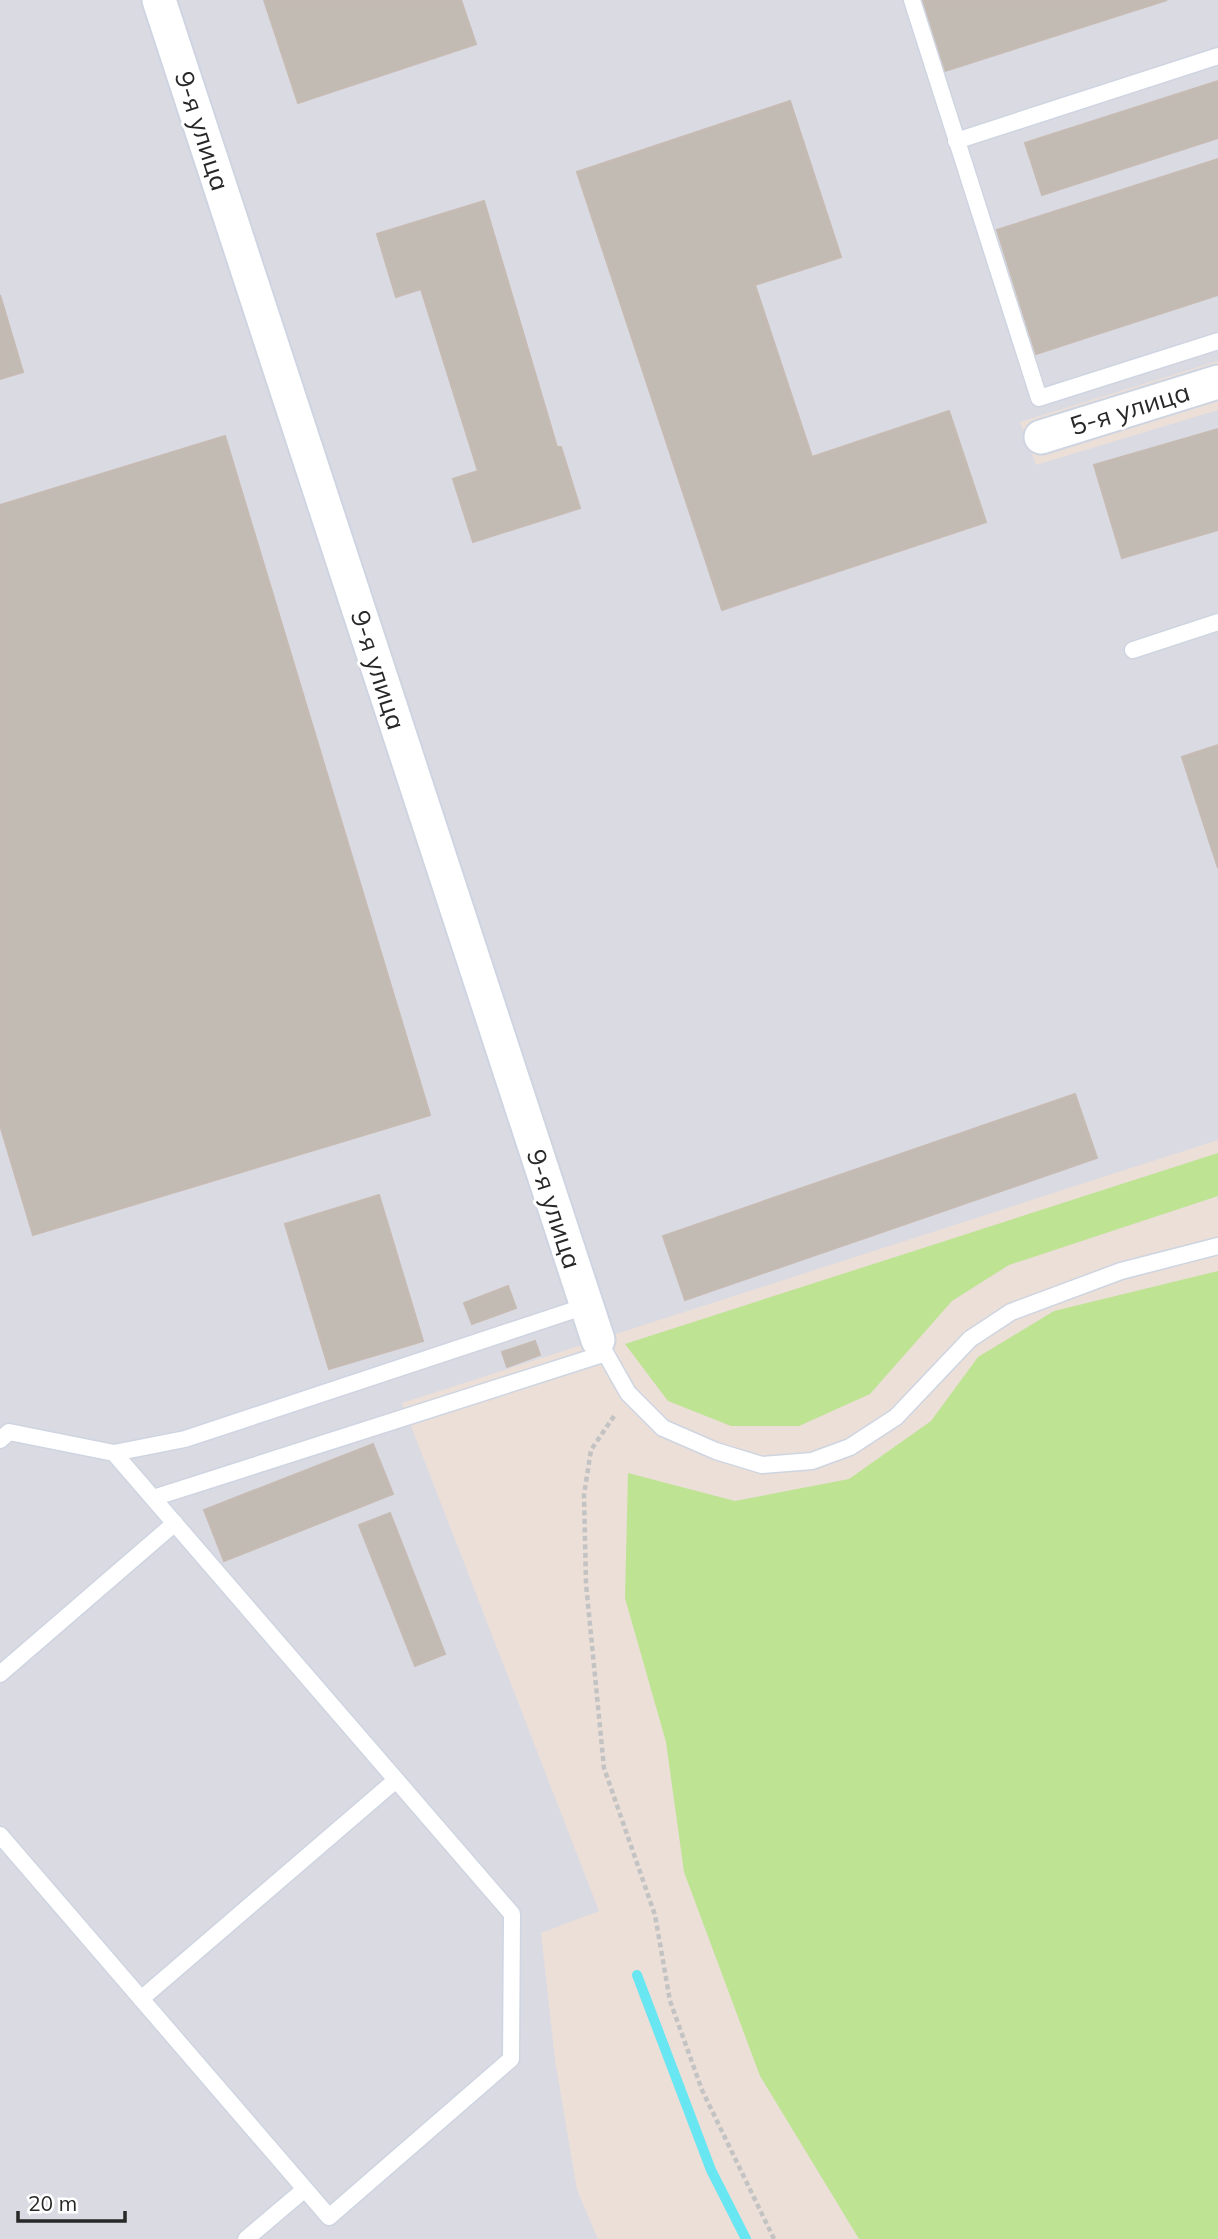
<svg xmlns="http://www.w3.org/2000/svg" width="1218" height="2239" font-family="Mulish,sans-serif">
<rect width="100%" height="100%" fill="#ebdfd8"/>
<!-- industrial -->
<path fill="#dadae3" d="M0,0H1218V361L1020,422L1036,465L1218,410V1140L402,1403L599,1911L541,1933L555,2060L577,2190L598,2239H0Z"/>
<!-- green -->
<path fill="#bee393" d="M1218,1153V1196L1009,1265L952,1301L870,1394L799,1426H731L668,1401L625,1344Z
M1218,1271V2239H859L760,2076L684,1872L666,1742L625,1598L628,1473L735,1501L849,1479L931,1421L978,1357L1054,1311Z"/>
<g fill="none" stroke-linecap="round" stroke-linejoin="round">
<!-- stream -->
<path stroke="#68e6f1" stroke-width="10" d="M637,1975L711,2170L746,2239"/>
</g>
<!-- building -->
<path fill="#c2bbb4" stroke="#c6bbb2" stroke-width="2" d="M264,0H461L476,44L298,103Z
M923,0H1167L945,71Z
M1218,81V138L1042,195L1025,143Z
M790,101L841,257L755,285L812,457L949,411L986,522L722,610L577,172Z
M1218,159V295L1036,354L997,230Z
M484,201L557,447H561L580,508L473,542L453,479L478,471L421,289L396,297L377,234Z
M0,295L23,372L0,379Z
M1218,429V530L1122,558L1094,465Z
M225,436L430,1115L33,1235L0,1125V505Z
M1218,745V868L1182,757Z
M1075,1094L1097,1158L685,1300L663,1236Z
M379,1195L423,1341L329,1369L285,1224Z
M508,1286L516,1308L472,1324L464,1303Z
M535,1341L540,1355L507,1367L502,1352Z
M373,1444L393,1494L224,1561L204,1510Z
M390,1513L445,1654L415,1666L359,1525Z"/>
<g fill="none" stroke-linecap="round" stroke-linejoin="round">
<defs>
<path id="service" d="M912,0L1039,398L1218,341
M956,141L1218,56
M1133,650L1218,622
M598,1340L628,1393L663,1428L716,1451L762,1465L812,1461L850,1447L896,1417L970,1339L1011,1312L1121,1271L1218,1246
M0,1440L9,1432L114,1453L185,1439L586,1306
M114,1453L512,1914L511,2059L329,2217L305,2189L246,2239
M153,1498L603,1354
M0,1674L175,1523
M0,1835L305,2189
M141,1999L396,1780"/>
<path id="minor" d="M159,0L598,1340
M1041,437L1218,382"/>
</defs>
<!-- service casing -->
<use href="#service" stroke="#ced5e1" stroke-width="19"/>
<!-- minor casing -->
<use href="#minor" stroke="#ced5e1" stroke-width="37"/>
<!-- path -->
<path stroke="#c3c3c3" stroke-width="4.5" stroke-dasharray="5 3.5" stroke-linecap="butt" d="M614,1416L591,1450L584,1495L586,1584L604,1768L655,1915L670,2001L702,2090L774,2239"/>
<!-- service -->
<use href="#service" stroke="#fff" stroke-width="16"/>
<!-- minor -->
<use href="#minor" stroke="#fff" stroke-width="33"/>
</g>
<g text-anchor="middle" stroke-width="6" stroke-linejoin="round" paint-order="stroke">
<!-- street labels -->
<g font-size="26" fill="#282828" stroke="#fff">
<text transform="translate(202 131) rotate(72)" y="9">9-я улица</text>
<text transform="translate(1130 409) rotate(-17)" y="9">5-я улица</text>
<text transform="translate(378 670) rotate(72)" y="9">9-я улица</text>
<text transform="translate(554 1209) rotate(72)" y="9">9-я улица</text>
</g>
</g>
<!-- scale -->
<path d="M18 2211v10h107v-10" fill="none" stroke="#282828" stroke-width="3.5"/>
<text x="28" y="2211" font-size="21" fill="#282828" stroke="#ffffff" stroke-width="5" paint-order="stroke">20 m</text>
</svg>
